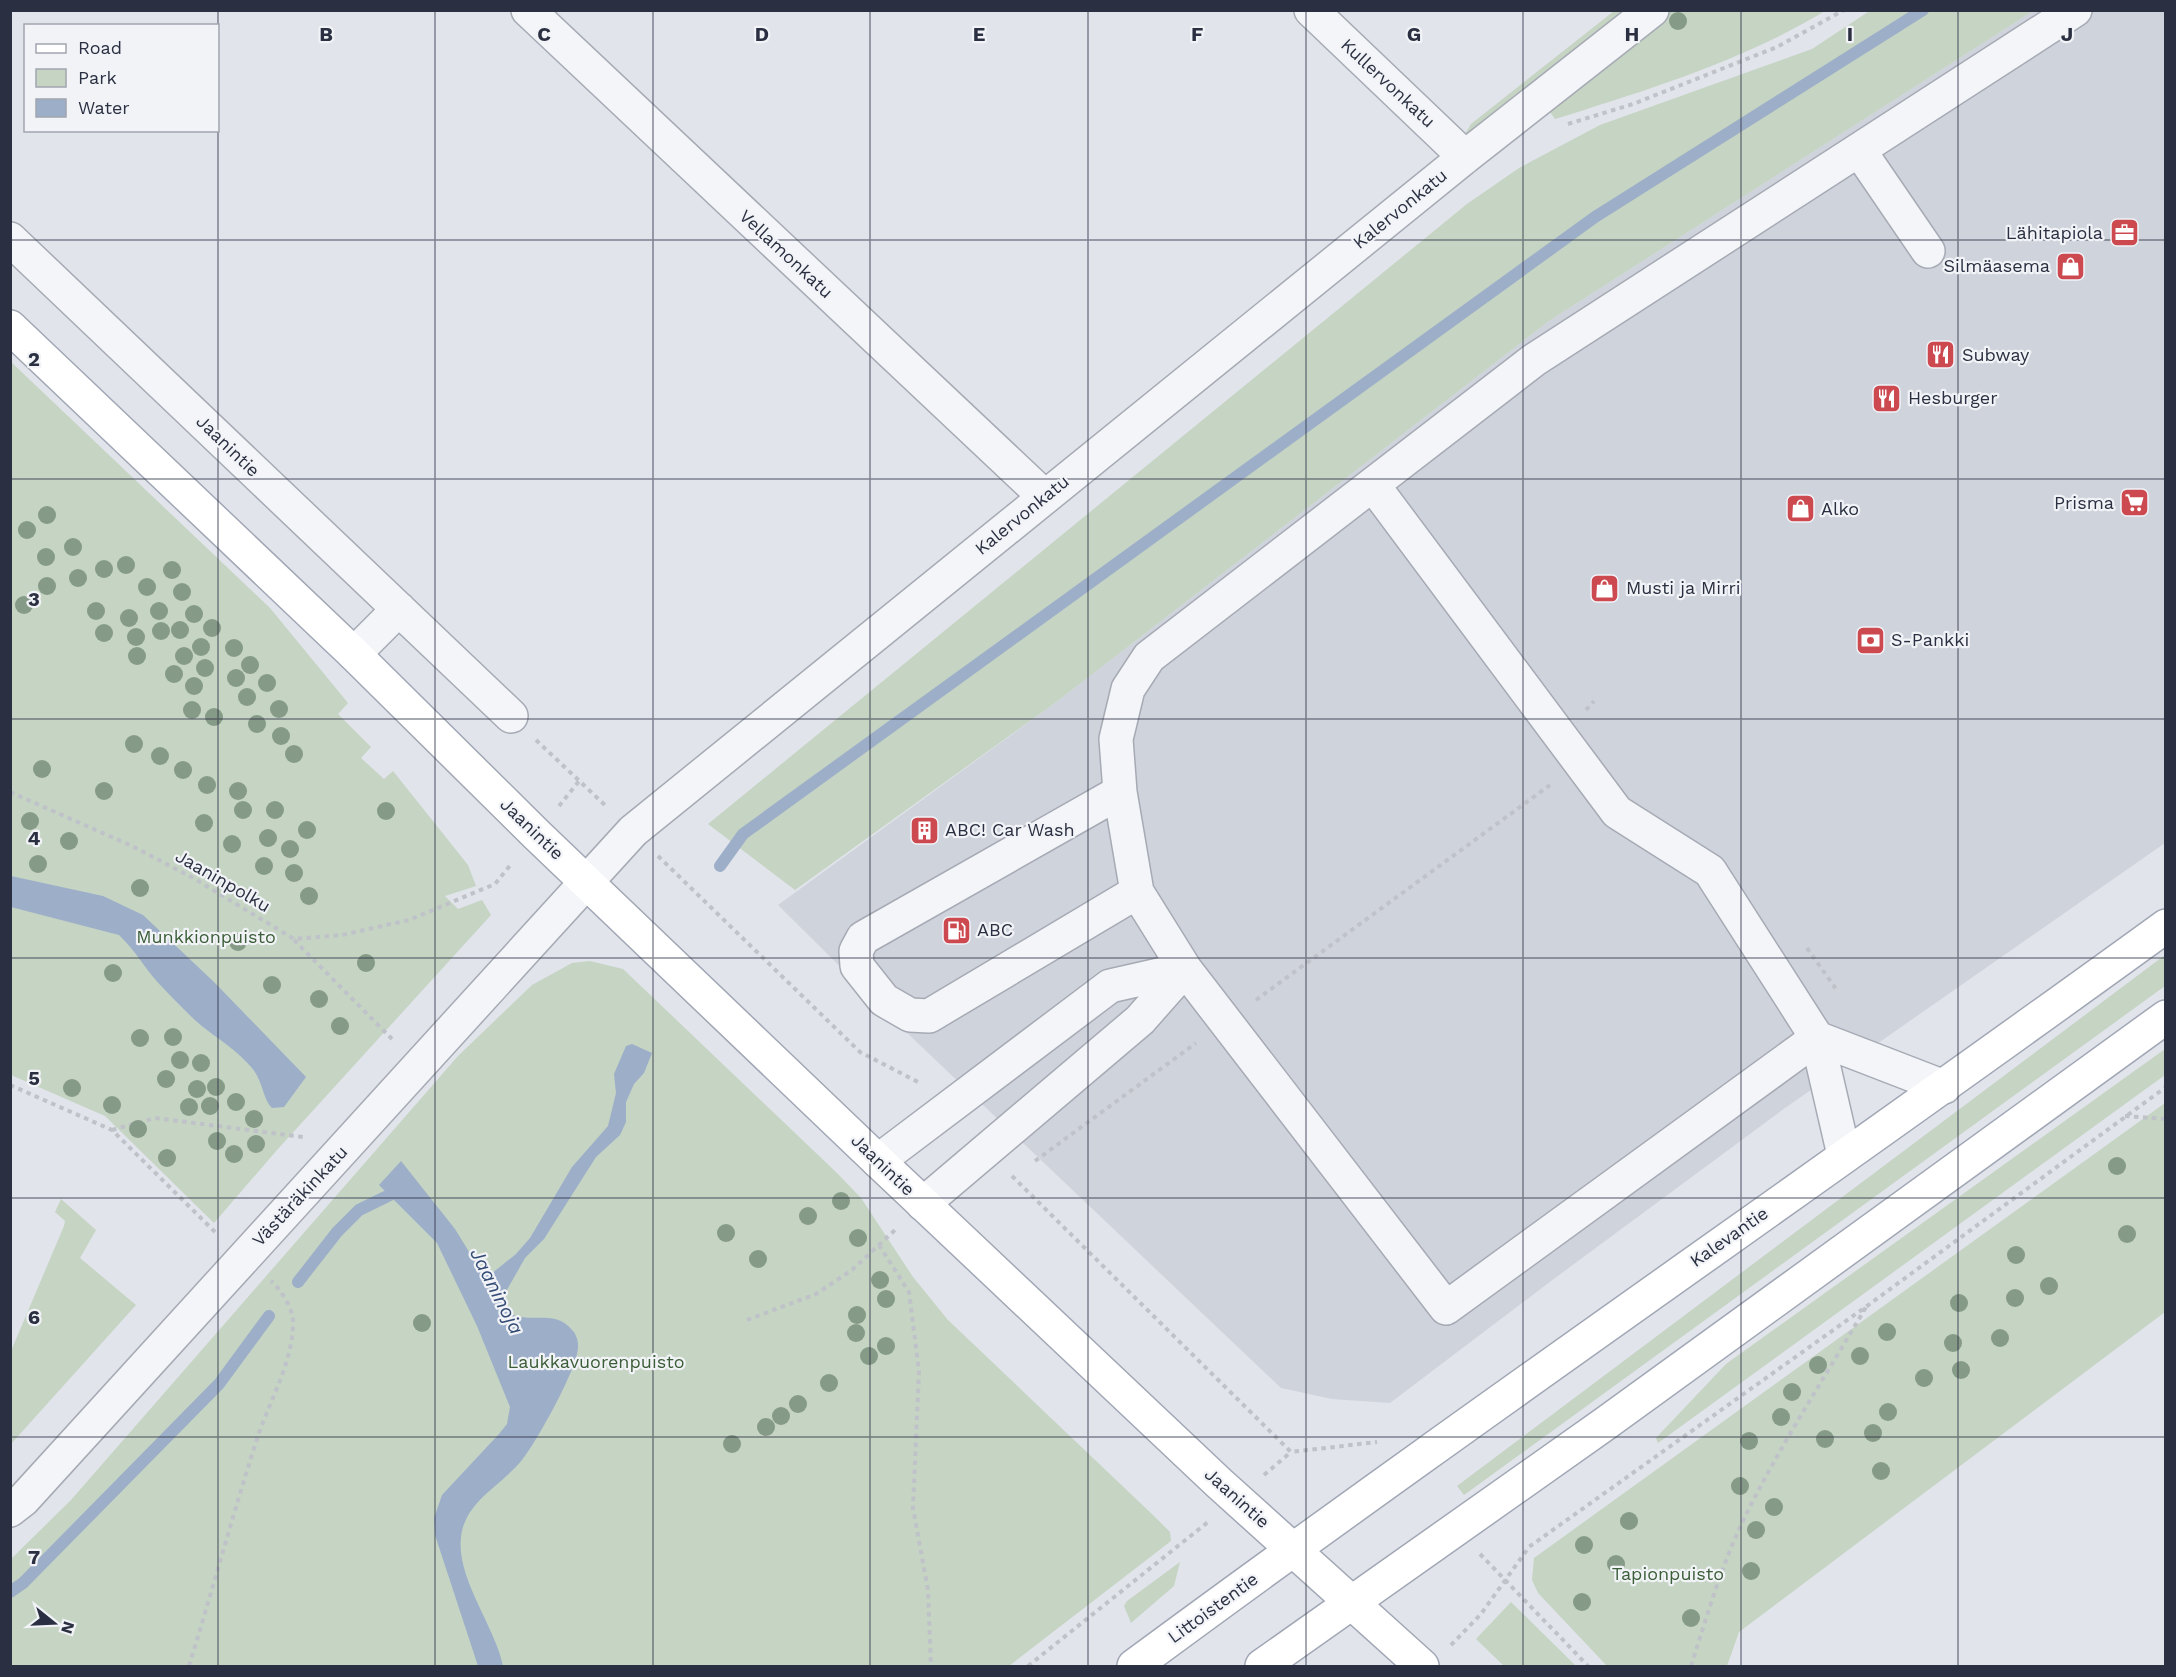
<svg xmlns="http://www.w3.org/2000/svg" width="2176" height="1677" font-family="'Work Sans',sans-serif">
<rect width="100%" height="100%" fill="#e1e4ea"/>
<!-- built -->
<path fill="#cfd3dc" d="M2033,11H2165V843L1785,1108L1547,1284L1390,1403L1332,1399L1281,1388L904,1030L778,905L1055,703L1549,321Z"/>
<!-- green -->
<path fill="#c5d4c3" d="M1871,10L2033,11L1549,321L1055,703L795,890L708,824L1467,204L1519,168L1600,125L1812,49Z
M1614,11H1638L1475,138L1465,134L1471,124Z
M1670,11H1825C1742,61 1647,90 1555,119L1550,112Z
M10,361L270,608L348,703L338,714L371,747L361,758L384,779L393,771L468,865L476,886L445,896L458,909L482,900L491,915L277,1150L214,1223L105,1116L11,1075Z
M2165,955V986L1464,1495L1457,1486Z
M590,961L623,969L837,1173L861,1198L913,1277L948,1320L1155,1517L1170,1532L1171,1541L1009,1666H11V1559L71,1500L458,1056L532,985L572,963Z
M2165,1049V1075L1658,1443L1656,1438L1726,1364Z
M2165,1103V1312L1739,1632L1727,1666H1607L1538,1593L1532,1580L1534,1558Z
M61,1199L96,1230L80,1258L136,1305L11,1444V1351L64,1226L65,1221L55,1212Z
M1180,1562L1174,1586L1131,1623L1124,1606L1127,1601Z
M1511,1602L1576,1666H1504L1476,1639Z"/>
<!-- water -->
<path fill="#9daec9" d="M11,876L103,896L143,915L214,982L306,1077L284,1107L272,1108C263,1100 263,1081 252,1068C238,1052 223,1042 207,1030C191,1018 177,1002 163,988C147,972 136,951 119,935L11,907Z
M632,1044L652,1053L644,1073L634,1084L626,1102V1122L620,1135L596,1157L544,1239L525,1258L504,1295L505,1310C525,1327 554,1307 572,1330C576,1334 578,1340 578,1346C579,1366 536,1443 522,1460C501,1486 465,1501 461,1537C456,1579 495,1626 503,1666H478L435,1535L434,1518L442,1495L499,1434L507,1424L510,1407L477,1326L437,1243L379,1185L401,1161L455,1229L482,1273L491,1274L516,1254L530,1238L572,1167L608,1126L616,1093L614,1074L626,1046Z"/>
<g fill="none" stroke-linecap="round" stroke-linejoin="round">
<!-- stream -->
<path stroke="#9daec9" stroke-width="12" d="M720,866L743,834L1595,217L1923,10
M298,1282L337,1232L359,1210L402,1189
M10,1592L23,1583L219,1384L269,1316"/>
<defs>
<path id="minor" d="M528,10L1045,497
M1311,10L1465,157
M1859,150L1928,251
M10,239L511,716
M1373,485L1617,812L1710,871L1817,1038L1844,1155
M354,654L399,609
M1120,792L863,938L856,951L857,966L884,1000L910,1015L929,1016L1137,892
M1817,1038L1446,1308L1185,969L1137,892L1120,792L1116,739L1128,689L1149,657L1534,360L2075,10
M1817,1038L1944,1087
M878,1161L1110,986L1185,969
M923,1204L1140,1020L1185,969
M10,1510L23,1500L633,831L1465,157L1652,10"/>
<path id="major" d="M10,327L354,654L536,834L878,1161L1219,1483L1422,1666
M1134,1666C1474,1415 1823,1175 2166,926
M1262,1666L1606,1423L2166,1017"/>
</defs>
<!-- minor casing -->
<use href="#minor" stroke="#a6aab4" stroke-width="36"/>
<!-- major casing -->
<use href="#major" stroke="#a1a7b5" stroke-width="36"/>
<!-- path -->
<path stroke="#bfc2c8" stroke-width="4" stroke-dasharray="4.5 4.5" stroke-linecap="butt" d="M1568,124L1633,104L1777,47L1844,10
M1586,710L1594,701
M536,740L607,807
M10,792L132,846L195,879L294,939L342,935L409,920L495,884L512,863
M559,806L579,781
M658,856L860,1052L920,1083
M294,940L392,1039
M1807,948L1836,989
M1256,1000L1550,785
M10,1085L112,1130L216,1233
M2125,1116L2166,1119
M112,1130L155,1118L303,1137
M1035,1161L1196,1043
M1012,1176L1291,1452L1377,1442
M879,1245L909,1292L919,1371L913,1508L928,1590L931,1666
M747,1320L816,1294L852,1270L896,1229
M1264,1475L1291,1452
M1480,1554L1588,1666
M1451,1645L1481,1614L1529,1547L1867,1306L2166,1087
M189,1666C212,1592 232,1517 256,1442C268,1403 294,1362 293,1320C292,1308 281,1289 271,1281
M1028,1666L1208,1522
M1691,1666C1706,1619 1720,1570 1741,1525C1777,1450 1824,1379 1866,1307"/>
<!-- minor -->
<use href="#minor" stroke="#f4f5f8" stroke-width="33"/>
<!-- major -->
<use href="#major" stroke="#fff" stroke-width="33"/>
</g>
<!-- trees -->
<g fill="#869a88">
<circle cx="1678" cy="21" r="9"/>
<circle cx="47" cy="515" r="9"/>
<circle cx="27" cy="530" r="9"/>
<circle cx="73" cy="547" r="9"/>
<circle cx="46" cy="557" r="9"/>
<circle cx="126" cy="565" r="9"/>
<circle cx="104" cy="569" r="9"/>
<circle cx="172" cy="570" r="9"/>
<circle cx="78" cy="578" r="9"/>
<circle cx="47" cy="586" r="9"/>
<circle cx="147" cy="587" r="9"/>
<circle cx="182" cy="592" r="9"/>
<circle cx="24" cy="605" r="9"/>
<circle cx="96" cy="611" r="9"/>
<circle cx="159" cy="611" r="9"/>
<circle cx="194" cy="614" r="9"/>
<circle cx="129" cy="618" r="9"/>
<circle cx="212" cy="628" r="9"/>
<circle cx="180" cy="630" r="9"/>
<circle cx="161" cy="631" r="9"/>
<circle cx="104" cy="633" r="9"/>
<circle cx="136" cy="637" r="9"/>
<circle cx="201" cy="647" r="9"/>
<circle cx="234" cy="648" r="9"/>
<circle cx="137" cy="656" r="9"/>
<circle cx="184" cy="656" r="9"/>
<circle cx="250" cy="665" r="9"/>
<circle cx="205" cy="668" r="9"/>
<circle cx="174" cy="674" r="9"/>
<circle cx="236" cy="678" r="9"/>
<circle cx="267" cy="683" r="9"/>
<circle cx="194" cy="686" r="9"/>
<circle cx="247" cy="697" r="9"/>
<circle cx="279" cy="709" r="9"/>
<circle cx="192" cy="710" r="9"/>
<circle cx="214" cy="717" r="9"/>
<circle cx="257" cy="724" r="9"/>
<circle cx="281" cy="736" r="9"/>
<circle cx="134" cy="744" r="9"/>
<circle cx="294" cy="754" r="9"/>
<circle cx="160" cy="756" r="9"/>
<circle cx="42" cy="769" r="9"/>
<circle cx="183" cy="770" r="9"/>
<circle cx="207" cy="785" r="9"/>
<circle cx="104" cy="791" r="9"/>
<circle cx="238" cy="791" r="9"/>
<circle cx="243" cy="810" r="9"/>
<circle cx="275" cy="810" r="9"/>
<circle cx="386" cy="811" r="9"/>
<circle cx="30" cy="821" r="9"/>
<circle cx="204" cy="823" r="9"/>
<circle cx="307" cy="830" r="9"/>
<circle cx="268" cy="838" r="9"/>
<circle cx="69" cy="841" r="9"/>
<circle cx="232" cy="844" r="9"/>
<circle cx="290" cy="849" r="9"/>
<circle cx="38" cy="864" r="9"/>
<circle cx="264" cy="866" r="9"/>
<circle cx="294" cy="873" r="9"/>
<circle cx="140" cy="888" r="9"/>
<circle cx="309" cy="896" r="9"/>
<circle cx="238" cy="942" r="9"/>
<circle cx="366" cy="963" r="9"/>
<circle cx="113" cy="973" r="9"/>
<circle cx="272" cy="985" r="9"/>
<circle cx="319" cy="999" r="9"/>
<circle cx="340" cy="1026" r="9"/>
<circle cx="173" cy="1037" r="9"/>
<circle cx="140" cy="1038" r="9"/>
<circle cx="180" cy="1060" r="9"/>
<circle cx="201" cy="1063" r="9"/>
<circle cx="166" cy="1079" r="9"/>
<circle cx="216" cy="1087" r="9"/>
<circle cx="72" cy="1088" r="9"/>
<circle cx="197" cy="1089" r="9"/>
<circle cx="236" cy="1102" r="9"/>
<circle cx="112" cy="1105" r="9"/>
<circle cx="210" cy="1106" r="9"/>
<circle cx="189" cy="1107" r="9"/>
<circle cx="254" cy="1119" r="9"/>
<circle cx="138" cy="1129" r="9"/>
<circle cx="217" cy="1141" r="9"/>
<circle cx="256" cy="1144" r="9"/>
<circle cx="234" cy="1154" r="9"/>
<circle cx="167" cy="1158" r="9"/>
<circle cx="2117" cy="1166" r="9"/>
<circle cx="841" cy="1201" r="9"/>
<circle cx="808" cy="1216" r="9"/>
<circle cx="726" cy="1233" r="9"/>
<circle cx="2127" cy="1234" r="9"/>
<circle cx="858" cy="1238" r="9"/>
<circle cx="2016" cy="1255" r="9"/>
<circle cx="758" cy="1259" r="9"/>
<circle cx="880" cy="1280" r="9"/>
<circle cx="2049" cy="1286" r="9"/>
<circle cx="2015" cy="1298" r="9"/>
<circle cx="886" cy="1299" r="9"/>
<circle cx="1959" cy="1303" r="9"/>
<circle cx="857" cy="1315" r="9"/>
<circle cx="422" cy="1323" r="9"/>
<circle cx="1887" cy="1332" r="9"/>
<circle cx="856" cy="1333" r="9"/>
<circle cx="2000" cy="1338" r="9"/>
<circle cx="1953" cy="1343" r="9"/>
<circle cx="886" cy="1346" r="9"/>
<circle cx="869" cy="1356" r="9"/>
<circle cx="1860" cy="1356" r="9"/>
<circle cx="1818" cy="1365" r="9"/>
<circle cx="1961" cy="1370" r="9"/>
<circle cx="1924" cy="1378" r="9"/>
<circle cx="829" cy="1383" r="9"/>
<circle cx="1792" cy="1392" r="9"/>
<circle cx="798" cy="1404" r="9"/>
<circle cx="1888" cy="1412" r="9"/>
<circle cx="781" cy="1416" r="9"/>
<circle cx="1781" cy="1417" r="9"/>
<circle cx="766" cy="1427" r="9"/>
<circle cx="1873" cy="1433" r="9"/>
<circle cx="1825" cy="1439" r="9"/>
<circle cx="1749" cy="1441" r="9"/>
<circle cx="732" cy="1444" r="9"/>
<circle cx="1881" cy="1471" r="9"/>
<circle cx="1740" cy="1486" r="9"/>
<circle cx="1774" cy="1507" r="9"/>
<circle cx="1629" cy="1521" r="9"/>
<circle cx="1756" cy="1530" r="9"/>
<circle cx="1584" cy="1545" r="9"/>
<circle cx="1616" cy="1564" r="9"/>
<circle cx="1751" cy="1571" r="9"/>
<circle cx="1582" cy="1602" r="9"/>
<circle cx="1691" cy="1618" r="9"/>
</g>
<!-- grid -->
<path fill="none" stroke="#2a3041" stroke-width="1.5" stroke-opacity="0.55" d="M218,10V1666M435,10V1666M653,10V1666M870,10V1666M1088,10V1666M1306,10V1666M1523,10V1666M1741,10V1666M1958,10V1666M10,240H2166M10,479H2166M10,719H2166M10,958H2166M10,1198H2166M10,1437H2166"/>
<!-- icons -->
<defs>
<symbol id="office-square" viewBox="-11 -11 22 22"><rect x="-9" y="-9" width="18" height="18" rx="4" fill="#cd4950" stroke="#f1f3f7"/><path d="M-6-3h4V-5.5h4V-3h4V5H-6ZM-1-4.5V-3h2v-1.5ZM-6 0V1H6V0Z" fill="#fff"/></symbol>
<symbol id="shop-square" viewBox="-11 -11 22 22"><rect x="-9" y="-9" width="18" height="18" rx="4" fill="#cd4950" stroke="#f1f3f7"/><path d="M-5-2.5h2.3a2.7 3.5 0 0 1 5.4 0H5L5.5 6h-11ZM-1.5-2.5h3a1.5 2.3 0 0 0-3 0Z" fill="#fff"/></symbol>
<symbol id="restaurant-square" viewBox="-11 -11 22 22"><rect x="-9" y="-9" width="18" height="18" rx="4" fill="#cd4950" stroke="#f1f3f7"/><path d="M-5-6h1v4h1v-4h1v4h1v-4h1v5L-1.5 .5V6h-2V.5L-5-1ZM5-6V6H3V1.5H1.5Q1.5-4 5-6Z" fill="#fff"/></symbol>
<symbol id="supermarket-square" viewBox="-11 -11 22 22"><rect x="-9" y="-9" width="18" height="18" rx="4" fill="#cd4950" stroke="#f1f3f7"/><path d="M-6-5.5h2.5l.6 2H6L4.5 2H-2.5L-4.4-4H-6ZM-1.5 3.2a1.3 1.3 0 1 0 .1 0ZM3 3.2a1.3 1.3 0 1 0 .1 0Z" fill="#fff"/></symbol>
<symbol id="bank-square" viewBox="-11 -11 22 22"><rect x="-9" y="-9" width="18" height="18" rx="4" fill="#cd4950" stroke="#f1f3f7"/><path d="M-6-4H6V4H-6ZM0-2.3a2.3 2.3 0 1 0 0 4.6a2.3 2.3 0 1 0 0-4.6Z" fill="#fff"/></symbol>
<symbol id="building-square" viewBox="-11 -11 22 22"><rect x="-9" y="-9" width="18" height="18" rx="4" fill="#cd4950" stroke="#f1f3f7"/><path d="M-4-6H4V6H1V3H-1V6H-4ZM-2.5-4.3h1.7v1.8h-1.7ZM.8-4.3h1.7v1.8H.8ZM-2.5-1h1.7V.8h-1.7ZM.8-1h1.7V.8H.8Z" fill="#fff"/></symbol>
<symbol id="fuel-square" viewBox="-11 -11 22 22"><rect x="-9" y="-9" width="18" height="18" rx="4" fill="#cd4950" stroke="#f1f3f7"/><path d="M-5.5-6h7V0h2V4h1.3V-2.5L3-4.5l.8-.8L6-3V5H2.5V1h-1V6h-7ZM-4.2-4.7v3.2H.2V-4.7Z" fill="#fff"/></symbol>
</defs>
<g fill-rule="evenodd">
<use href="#office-square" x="2108" y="216" width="33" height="33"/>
<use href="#shop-square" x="2054" y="250" width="33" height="33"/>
<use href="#restaurant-square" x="1924" y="338" width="33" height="33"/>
<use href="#restaurant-square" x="1870" y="382" width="33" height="33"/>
<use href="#supermarket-square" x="2118" y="486" width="33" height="33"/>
<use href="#shop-square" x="1784" y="492" width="33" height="33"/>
<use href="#shop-square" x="1588" y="572" width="33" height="33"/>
<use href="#bank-square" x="1854" y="624" width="33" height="33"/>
<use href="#building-square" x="908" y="814" width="33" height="33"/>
<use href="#fuel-square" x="940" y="914" width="33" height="33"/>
</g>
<g text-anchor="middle" stroke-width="4.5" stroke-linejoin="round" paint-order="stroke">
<!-- street labels -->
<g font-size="18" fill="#2a3041" stroke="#f1f3f7">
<text transform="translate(1388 83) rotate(43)" y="6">Kullervonkatu</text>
<text transform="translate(1400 209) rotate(-39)" y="6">Kalervonkatu</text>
<text transform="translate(786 254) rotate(43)" y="6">Vellamonkatu</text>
<text transform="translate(228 446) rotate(44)" y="6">Jaanintie</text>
<text transform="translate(1022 515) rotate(-39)" y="6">Kalervonkatu</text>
<text transform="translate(532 829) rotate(44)" y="6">Jaanintie</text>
<text transform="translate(223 881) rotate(30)" y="6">Jaaninpolku</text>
<text transform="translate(883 1165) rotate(44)" y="6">Jaanintie</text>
<text transform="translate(300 1196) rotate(-47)" y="6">Västäräkinkatu</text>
<text transform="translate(1729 1237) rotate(-35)" y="6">Kalevantie</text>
<text transform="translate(1237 1498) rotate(42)" y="6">Jaanintie</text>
<text transform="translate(1213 1608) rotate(-36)" y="6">Littoistentie</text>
</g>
<!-- poi labels -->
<g font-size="18" fill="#2a3041" stroke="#f1f3f7" text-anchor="start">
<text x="2103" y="239" text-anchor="end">Lähitapiola</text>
<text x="2050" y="272" text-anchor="end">Silmäasema</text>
<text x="1962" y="361">Subway</text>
<text x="1908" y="404">Hesburger</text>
<text x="2114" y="509" text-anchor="end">Prisma</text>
<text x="1821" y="515">Alko</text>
<text x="1626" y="594">Musti ja Mirri</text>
<text x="1891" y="646">S-Pankki</text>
<text x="945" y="836">ABC! Car Wash</text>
<text x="977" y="936">ABC</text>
</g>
<!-- park labels -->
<g font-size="18" fill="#3b5d37" stroke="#f1f3f7">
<text x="206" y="943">Munkkionpuisto</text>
<text x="596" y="1368">Laukkavuorenpuisto</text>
<text x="1668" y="1580">Tapionpuisto</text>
</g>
<!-- water labels -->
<g font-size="20" font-style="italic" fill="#344b75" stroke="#f1f3f7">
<text transform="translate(497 1291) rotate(63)" y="7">Jaaninoja</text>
</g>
</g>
<g font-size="20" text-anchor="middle" font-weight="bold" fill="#2a3041" stroke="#f1f3f7" stroke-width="4.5" stroke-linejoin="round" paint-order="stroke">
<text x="326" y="41">B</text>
<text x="544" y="41">C</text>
<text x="762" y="41">D</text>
<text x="979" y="41">E</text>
<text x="1197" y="41">F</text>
<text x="1414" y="41">G</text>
<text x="1632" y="41">H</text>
<text x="1850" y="41">I</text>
<text x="2067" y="41">J</text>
<text x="34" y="366">2</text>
<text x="34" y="606">3</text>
<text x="34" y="845">4</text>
<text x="34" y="1085">5</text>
<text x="34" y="1324">6</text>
<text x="34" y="1564">7</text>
</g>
<!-- border -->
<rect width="2176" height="1677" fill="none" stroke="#2a3041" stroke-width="24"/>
<!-- legend -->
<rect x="24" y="24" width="195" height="108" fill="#f1f3f7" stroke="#a1a5ae" stroke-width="1.5"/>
<rect x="36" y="44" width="30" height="9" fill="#ffffff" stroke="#a1a5ae" stroke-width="1.5"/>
<text x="78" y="54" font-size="18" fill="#2a3041">Road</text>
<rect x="36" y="69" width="30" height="18" fill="#c5d4c3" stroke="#a1a5ae" stroke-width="1.5"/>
<text x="78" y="84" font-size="18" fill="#2a3041">Park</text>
<rect x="36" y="99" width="30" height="18" fill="#9daec9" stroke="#a1a5ae" stroke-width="1.5"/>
<text x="78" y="114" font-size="18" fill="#2a3041">Water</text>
<!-- north arrow -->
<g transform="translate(54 1623) rotate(108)" stroke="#f1f3f7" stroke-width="4.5" paint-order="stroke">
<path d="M0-4.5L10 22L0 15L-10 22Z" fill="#2a3041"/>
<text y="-9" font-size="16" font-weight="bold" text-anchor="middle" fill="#2a3041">N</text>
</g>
</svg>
